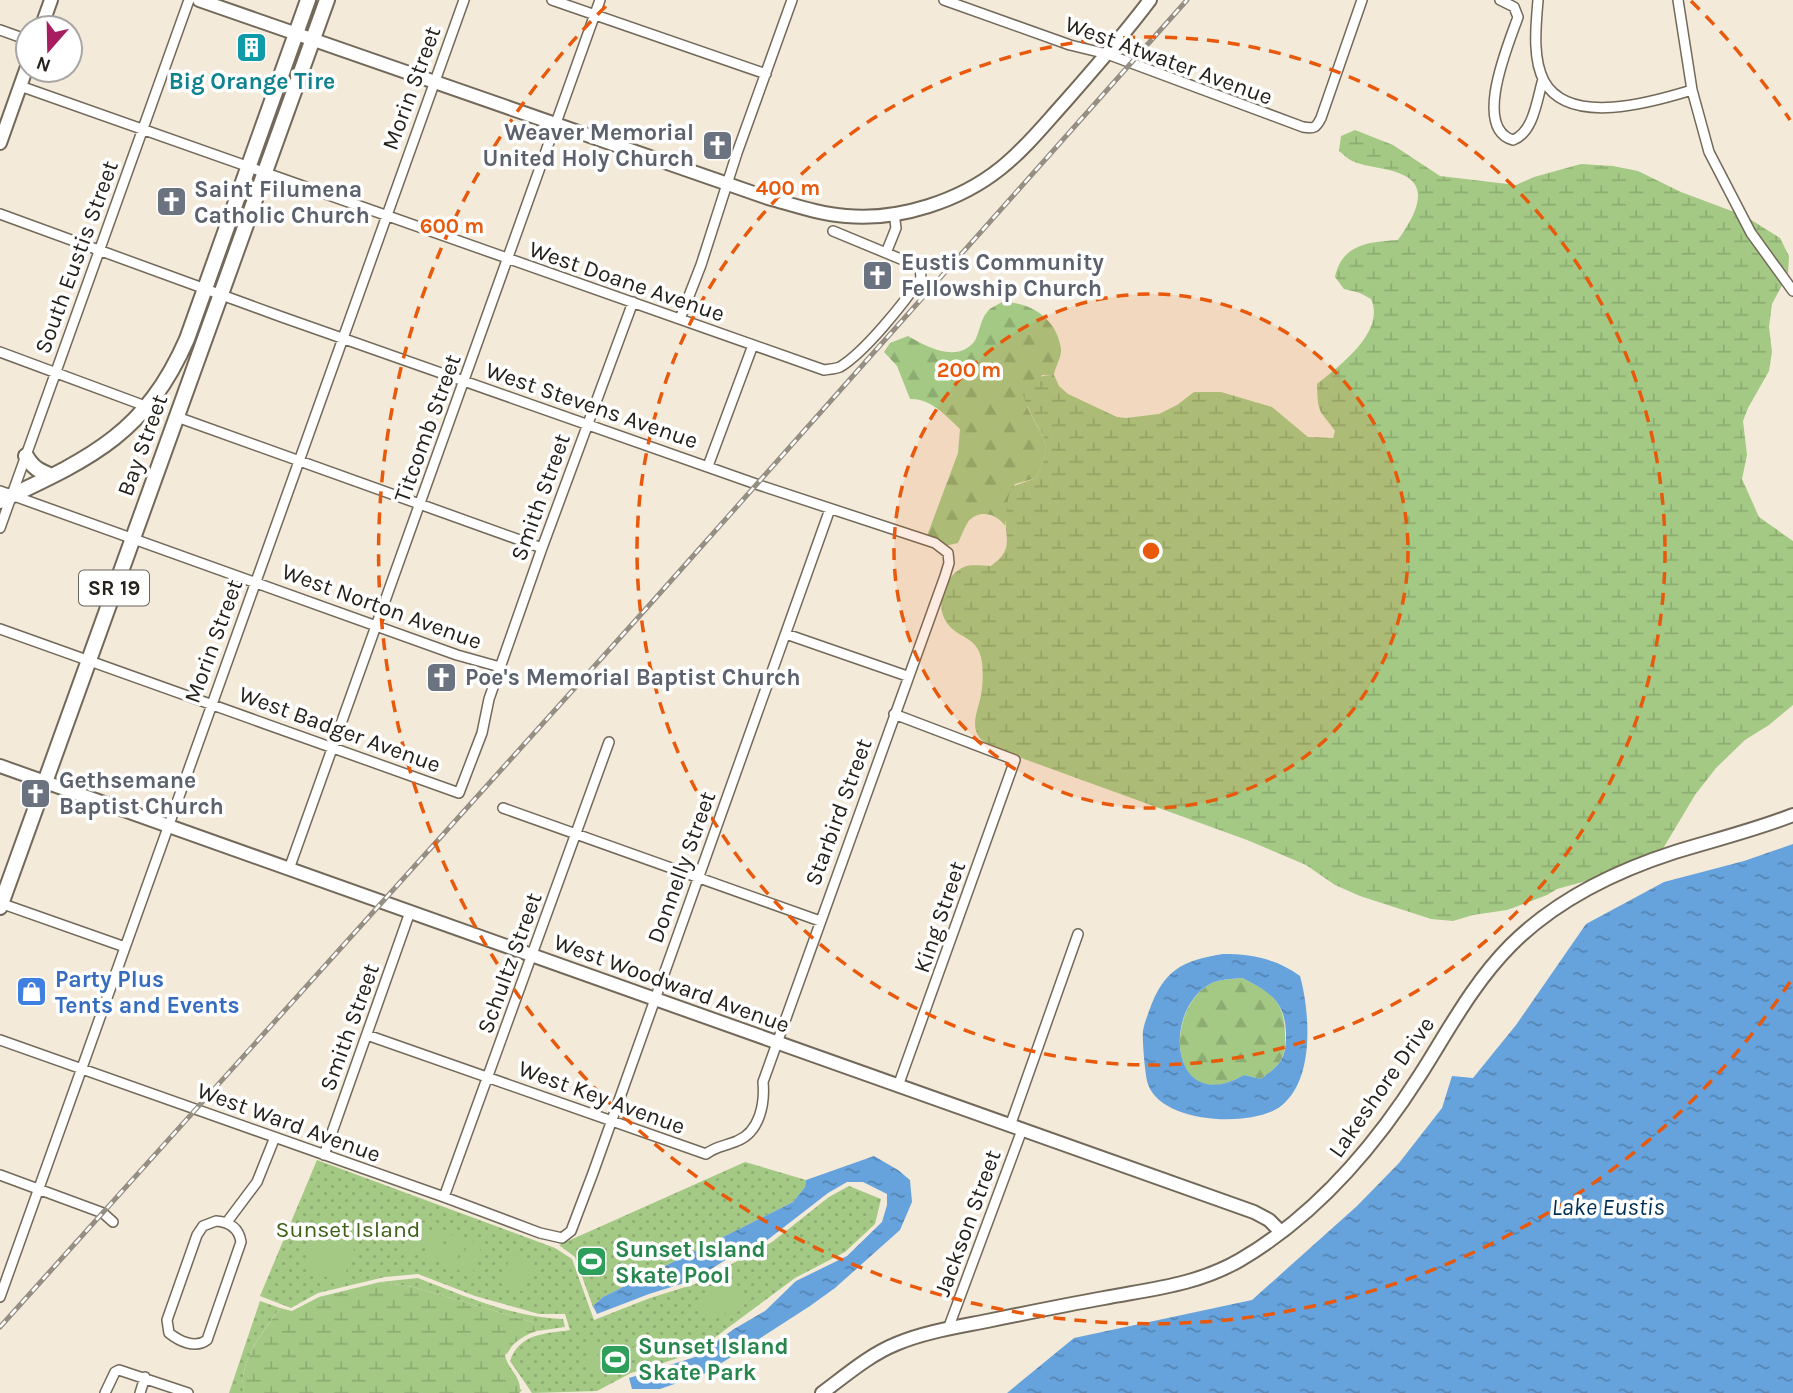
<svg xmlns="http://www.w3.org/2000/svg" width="1793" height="1393" font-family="Karla,sans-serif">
<defs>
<pattern id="forest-firs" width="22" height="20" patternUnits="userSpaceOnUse" patternTransform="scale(1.75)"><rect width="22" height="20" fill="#a4c985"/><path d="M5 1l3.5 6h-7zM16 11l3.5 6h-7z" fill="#8dac72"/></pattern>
<pattern id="wetland-marsh" width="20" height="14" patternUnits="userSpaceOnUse" patternTransform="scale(1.75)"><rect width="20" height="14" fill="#a4c985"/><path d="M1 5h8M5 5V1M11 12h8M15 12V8" fill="none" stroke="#8dac72"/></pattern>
<pattern id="park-dots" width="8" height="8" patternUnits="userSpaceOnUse" patternTransform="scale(1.75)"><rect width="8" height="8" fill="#a4c985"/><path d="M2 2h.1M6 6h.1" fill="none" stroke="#8dac72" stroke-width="1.8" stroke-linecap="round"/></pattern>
<pattern id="water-ripples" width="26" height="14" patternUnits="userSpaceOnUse" patternTransform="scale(1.75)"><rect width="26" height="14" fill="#66a3dd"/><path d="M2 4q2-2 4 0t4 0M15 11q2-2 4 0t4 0" fill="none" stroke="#5484b2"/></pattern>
</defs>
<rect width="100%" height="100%" fill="#f4ead9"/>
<!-- forest -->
<path fill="url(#forest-firs)" d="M1002,302C1031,302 1057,319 1061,349C1062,357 1055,367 1054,375H1042L1027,407C1043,440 1055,441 1036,478L1015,484L1009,496L1005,526C997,513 978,509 968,522C964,528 961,537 958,543L940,547L924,544L958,453L960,429C946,416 931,398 910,399L897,366L884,352L890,343L908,336C927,347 956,363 974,342C980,333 980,319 988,311C991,307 998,305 1002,302Z
M1242,978C1271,992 1284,1000 1285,1034C1286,1059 1281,1064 1261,1079L1244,1075C1170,1118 1162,1011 1210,984C1219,979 1232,979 1242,978Z"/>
<!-- wetland -->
<path fill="url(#wetland-marsh)" d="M1355,130L1393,145L1440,176L1516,185L1534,177L1581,164L1613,166L1638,171L1681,192L1745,216L1780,238L1789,256L1788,274L1772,304L1769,327L1772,352L1769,371L1748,408L1743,421L1747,455L1742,479L1759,517L1793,541V705L1769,725L1745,740L1716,768L1695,795L1661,852L1608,875L1557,889L1547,895L1507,910L1473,915L1453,921L1431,919L1360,896L1335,885L1306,865L1247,840L991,747C988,744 981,740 979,737C970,724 979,708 981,695C983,684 983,672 982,662C978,635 959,640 947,623C934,605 944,576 964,567C971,564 983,566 991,566C1008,553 1008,547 1006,527C1005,515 1008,499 1011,487L1036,478C1059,434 1034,434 1023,394C1027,379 1040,375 1054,375L1059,386L1068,394L1117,417L1126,418L1159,414L1177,405L1194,392H1221L1272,407L1308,437L1333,438L1335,431C1319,408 1318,416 1317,384C1339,366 1386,332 1371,299L1360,293L1344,289L1335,277C1342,244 1369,242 1398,240C1411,221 1434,187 1401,174C1386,167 1368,168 1352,161C1348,159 1343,154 1339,151L1341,136Z
M380,1282L413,1287L532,1322L537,1331C529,1333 517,1340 512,1346C510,1349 508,1353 505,1355C507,1368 520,1375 520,1389L522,1390L519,1393H244C237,1361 263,1333 280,1308L292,1311L319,1297Z"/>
<!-- park -->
<path fill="url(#park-dots)" d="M317,1160L555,1248L572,1259L594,1320L650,1298L695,1284L772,1242L829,1197L849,1186L881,1199L875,1224L845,1252L795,1278L694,1353L631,1373L597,1391L532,1393L510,1361C520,1333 544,1334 570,1330L565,1314H539L475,1296L418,1274L385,1277L318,1293L291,1308L260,1296Z
M745,1162L806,1180L805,1187L793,1202L603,1297L593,1306L594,1310L575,1257L559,1245Z
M418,1278C464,1296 512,1317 563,1319L565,1327L537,1331L532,1322L413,1287L380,1282Z
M260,1301L280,1308C263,1332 237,1362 244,1393H229Z"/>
<!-- pitch -->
<path fill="#a4c985" d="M321,1215L361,1230L342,1283L302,1268Z
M415,1221L429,1226L419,1255L405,1250Z
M433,1228L447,1233L436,1262L423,1257Z
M451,1234L464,1239L454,1268L440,1263Z
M469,1240L482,1245L472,1275L458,1270Z
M589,1246H594C602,1254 603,1262 599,1272L592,1277C581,1273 581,1259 585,1249Z
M511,1254L526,1259L521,1275L527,1260L535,1263L524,1292L501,1283Z
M731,1282L743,1303L710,1322L698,1301Z
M587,1340L631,1348L653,1343L656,1349L651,1354L592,1373L587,1360L599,1356L597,1353L585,1349Z"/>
<!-- water -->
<path fill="url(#water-ripples)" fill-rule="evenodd" d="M1793,844V1393H1007L1074,1338L1252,1300L1357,1206L1399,1163L1442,1108L1452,1076L1473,1078L1516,1025L1586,924L1664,882L1744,861Z
M1223,954C1252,954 1277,959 1300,976C1310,1012 1315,1080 1281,1106C1253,1128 1161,1124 1148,1084C1145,1077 1142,1037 1143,1031C1144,1024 1147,1017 1149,1011C1164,970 1181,961 1223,954ZM1242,978C1270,992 1285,1001 1286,1034C1286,1059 1281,1064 1261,1079L1244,1075C1171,1117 1161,1011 1210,984C1219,979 1232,979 1242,978Z
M874,1156L898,1170L910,1180L912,1202L900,1230L835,1288L810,1306L706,1373L660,1389H632L629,1378L695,1357L734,1329L765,1311L796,1281L847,1256L882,1222L887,1205V1194L863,1182H847L828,1193L766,1241L739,1256L727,1259L694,1280L649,1294L597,1314L593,1306L603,1297L793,1202L805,1187L806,1180Z"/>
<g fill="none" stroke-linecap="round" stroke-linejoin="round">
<defs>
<path id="street" d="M552,0L766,74
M944,0L1070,45L1107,54L1303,127C1314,129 1316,128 1321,118L1362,0
M1500,0L1514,7L1518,17C1509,43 1472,128 1513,140C1534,132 1537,99 1543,79
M1538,0C1536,25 1532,58 1544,81C1569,127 1653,102 1692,90
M1678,0L1692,90L1709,152L1751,233L1793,291
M0,30L28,40
M20,86L824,370C830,369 835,369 840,367C865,352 904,303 921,278L920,267L833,231
M0,214L282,317L756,484L935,543L948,553L949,563L945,576L763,1082C765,1103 760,1132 737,1141C726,1146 716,1146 706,1154L367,1035
M886,253L896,228L894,213
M680,319L701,265L737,153L792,0
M0,352L148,407
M177,417L542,548
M708,466L753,345
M0,491L457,655L500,667
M0,528L189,0
M0,629L459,793L482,733L489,699L542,548L633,302
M786,634L907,676
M894,714L1015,760L898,1086
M503,808L820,921
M289,869L600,0
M0,903L125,947
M0,1040L444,1197L540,1233L562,1238L571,1231L593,1173L830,509
M1010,1126L1078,934
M324,1155L410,912
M0,1175L103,1213L113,1222
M444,1197L609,742
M216,1221C229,1222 239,1228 241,1242L207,1340C195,1349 179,1341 169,1333L167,1320L197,1235L203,1226Z
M227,1222L257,1182L275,1137
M0,1297L464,0
M948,1329L1022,1130
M105,1393L115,1372L119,1370L188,1393
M140,1393L145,1377"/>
<path id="secondary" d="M199,0L768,198C794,205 819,214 846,216C899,221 960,201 1001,168C1025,149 1044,125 1064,103C1094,69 1123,36 1150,0
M41,28L51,0
M0,143L28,64
M0,766L1254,1212L1269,1220L1281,1232
M822,1393C845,1376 869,1355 896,1344C924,1332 957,1327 987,1321C1026,1313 1065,1305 1104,1298C1151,1289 1197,1285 1240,1260C1315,1216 1373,1149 1420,1075C1448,1031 1473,983 1511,945C1555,901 1616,871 1675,852C1714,840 1755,830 1793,815"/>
<path id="primary" d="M26,456C33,468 39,471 52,476
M0,501C89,459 145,435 187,339L308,0
M0,907L327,0"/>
</defs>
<!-- street casing -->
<use href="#street" stroke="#72695a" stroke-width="12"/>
<!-- secondary casing -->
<use href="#secondary" stroke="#72695a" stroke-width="16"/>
<!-- primary casing -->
<use href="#primary" stroke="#72695a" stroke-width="18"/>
<!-- street -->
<use href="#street" stroke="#fff" stroke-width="9"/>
<!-- secondary -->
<use href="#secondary" stroke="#fff" stroke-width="12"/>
<!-- primary -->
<use href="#primary" stroke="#fff" stroke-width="14"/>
<defs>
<path id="rail" d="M0,1327L653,601L1187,0"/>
</defs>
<!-- rail casing -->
<use href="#rail" stroke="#958e82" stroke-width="5"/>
<!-- rail -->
<use href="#rail" stroke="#fff" stroke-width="2.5" stroke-dasharray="8" stroke-linecap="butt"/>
</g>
<!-- distance rings -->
<circle cx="1151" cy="551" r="257" fill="#e8590c" fill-opacity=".12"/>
<g fill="none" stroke="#e8590c" stroke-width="3.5" stroke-dasharray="12 9">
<circle cx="1151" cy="551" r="257"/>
<circle cx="1151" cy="551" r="514"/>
<path d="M1790 982A771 771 0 1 1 611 1M1691 1A771 771 0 0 1 1790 120"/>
</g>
<!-- icons -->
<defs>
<symbol id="building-square" viewBox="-11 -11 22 22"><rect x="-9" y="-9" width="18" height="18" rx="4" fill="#0f9aa8" stroke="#fff"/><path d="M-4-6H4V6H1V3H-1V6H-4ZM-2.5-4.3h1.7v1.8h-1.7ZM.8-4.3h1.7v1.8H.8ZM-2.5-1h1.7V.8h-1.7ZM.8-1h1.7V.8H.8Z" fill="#fff"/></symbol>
<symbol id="church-square" viewBox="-11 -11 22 22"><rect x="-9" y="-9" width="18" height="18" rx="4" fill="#6b7280" stroke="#fff"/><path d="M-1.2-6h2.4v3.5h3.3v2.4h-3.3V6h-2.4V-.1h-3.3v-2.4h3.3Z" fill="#fff"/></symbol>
<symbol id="shop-square" viewBox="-11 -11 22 22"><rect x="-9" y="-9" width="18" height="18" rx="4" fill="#3f7fe0" stroke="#fff"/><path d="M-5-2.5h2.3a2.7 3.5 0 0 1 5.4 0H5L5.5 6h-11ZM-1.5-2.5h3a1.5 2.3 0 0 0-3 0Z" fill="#fff"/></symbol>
<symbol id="stadium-square" viewBox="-11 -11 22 22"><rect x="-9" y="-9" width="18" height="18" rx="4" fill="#2e9e5b" stroke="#fff"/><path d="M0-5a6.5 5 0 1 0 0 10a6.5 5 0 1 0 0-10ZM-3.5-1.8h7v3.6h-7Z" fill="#fff"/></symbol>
</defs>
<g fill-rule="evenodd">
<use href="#building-square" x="234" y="30" width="35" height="35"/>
<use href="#church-square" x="700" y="128" width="35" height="35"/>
<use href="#church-square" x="154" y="184" width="35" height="35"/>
<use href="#church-square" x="860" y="258" width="35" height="35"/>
<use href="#church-square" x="424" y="660" width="35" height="35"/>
<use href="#church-square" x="18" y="776" width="35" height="35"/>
<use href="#shop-square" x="14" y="974" width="35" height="35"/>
<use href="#stadium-square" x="574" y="1244" width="35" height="35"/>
<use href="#stadium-square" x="598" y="1342" width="35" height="35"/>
</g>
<g text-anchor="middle" stroke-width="7" stroke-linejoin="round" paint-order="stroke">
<!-- shield labels -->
<rect fill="#fff" stroke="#66645f" stroke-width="2" x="79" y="570.5" width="70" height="35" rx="5"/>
<g font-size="21" font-weight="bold" fill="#25211b">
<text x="114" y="595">SR 19</text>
</g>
<!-- street labels -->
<g font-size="23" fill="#25211b" stroke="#fff">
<text transform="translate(1169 60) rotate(20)" y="8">West Atwater Avenue</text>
<text transform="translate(411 88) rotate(-70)" y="8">Morin Street</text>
<text transform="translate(76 257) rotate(-70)" y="8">South Eustis Street</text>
<text transform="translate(627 281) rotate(19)" y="8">West Doane Avenue</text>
<text transform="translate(592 405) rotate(19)" y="8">West Stevens Avenue</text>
<text transform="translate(427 428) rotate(-70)" y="8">Titcomb Street</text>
<text transform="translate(142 445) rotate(-70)" y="8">Bay Street</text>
<text transform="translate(540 497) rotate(-70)" y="8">Smith Street</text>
<text transform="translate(382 606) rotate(20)" y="8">West Norton Avenue</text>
<text transform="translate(213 641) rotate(-70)" y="8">Morin Street</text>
<text transform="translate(340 729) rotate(20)" y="8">West Badger Avenue</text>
<text transform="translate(838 812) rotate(-70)" y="8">Starbird Street</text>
<text transform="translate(681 867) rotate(-70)" y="8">Donnelly Street</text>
<text transform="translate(939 917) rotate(-71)" y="8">King Street</text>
<text transform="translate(509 963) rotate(-70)" y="8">Schultz Street</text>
<text transform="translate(672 983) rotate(20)" y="8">West Woodward Avenue</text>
<text transform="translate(349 1027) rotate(-70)" y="8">Smith Street</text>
<text transform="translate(1381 1087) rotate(-55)" y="8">Lakeshore Drive</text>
<text transform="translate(602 1097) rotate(20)" y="8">West Key Avenue</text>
<text transform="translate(289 1122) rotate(20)" y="8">West Ward Avenue</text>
<text transform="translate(967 1223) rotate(-70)" y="8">Jackson Street</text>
</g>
<!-- culture labels -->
<g font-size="23" font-weight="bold" fill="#0d838f" stroke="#fff">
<text x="252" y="89">Big Orange Tire</text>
</g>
<!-- worship labels -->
<g font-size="23" font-weight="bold" fill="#5b616d" stroke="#fff" text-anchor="start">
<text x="694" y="140" text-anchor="end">Weaver Memorial<tspan x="694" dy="26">United Holy Church</tspan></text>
<text x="194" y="197">Saint Filumena<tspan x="194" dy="26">Catholic Church</tspan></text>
<text x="901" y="270">Eustis Community<tspan x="901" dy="26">Fellowship Church</tspan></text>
<text x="465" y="685">Poe's Memorial Baptist Church</text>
<text x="59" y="788">Gethsemane<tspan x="59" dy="26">Baptist Church</tspan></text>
</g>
<!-- shop labels -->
<g font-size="23" font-weight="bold" fill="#366cbe" stroke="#fff" text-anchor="start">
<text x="55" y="987">Party Plus<tspan x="55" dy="26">Tents and Events</tspan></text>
</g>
<!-- park labels -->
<g font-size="23" fill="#3e6117" stroke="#fff">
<text x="348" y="1237">Sunset Island</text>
</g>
<!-- leisure labels -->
<g font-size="23" font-weight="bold" fill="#27864d" stroke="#fff" text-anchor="start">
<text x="615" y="1257">Sunset Island<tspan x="615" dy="26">Skate Pool</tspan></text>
<text x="638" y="1354">Sunset Island<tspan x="638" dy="26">Skate Park</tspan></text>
</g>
<!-- water labels -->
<g font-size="24" font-style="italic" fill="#002f54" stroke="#fff">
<text x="1608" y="1215">Lake Eustis</text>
</g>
</g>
<circle cx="1151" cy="551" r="10" fill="#e8590c" stroke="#fff" stroke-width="3.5"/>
<g font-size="21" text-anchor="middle" font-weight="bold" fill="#e8590c" stroke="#fff" stroke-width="7" stroke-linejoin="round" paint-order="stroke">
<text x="788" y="195">400 m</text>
<text x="452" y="233">600 m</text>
<text x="969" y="377">200 m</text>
</g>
<!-- north arrow -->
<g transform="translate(49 49) rotate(200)"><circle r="33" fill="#ffffff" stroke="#a8a6a4" stroke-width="2"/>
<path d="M0-5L12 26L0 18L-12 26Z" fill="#a81d5f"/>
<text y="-10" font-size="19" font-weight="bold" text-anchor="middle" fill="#25211b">N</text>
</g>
</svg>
